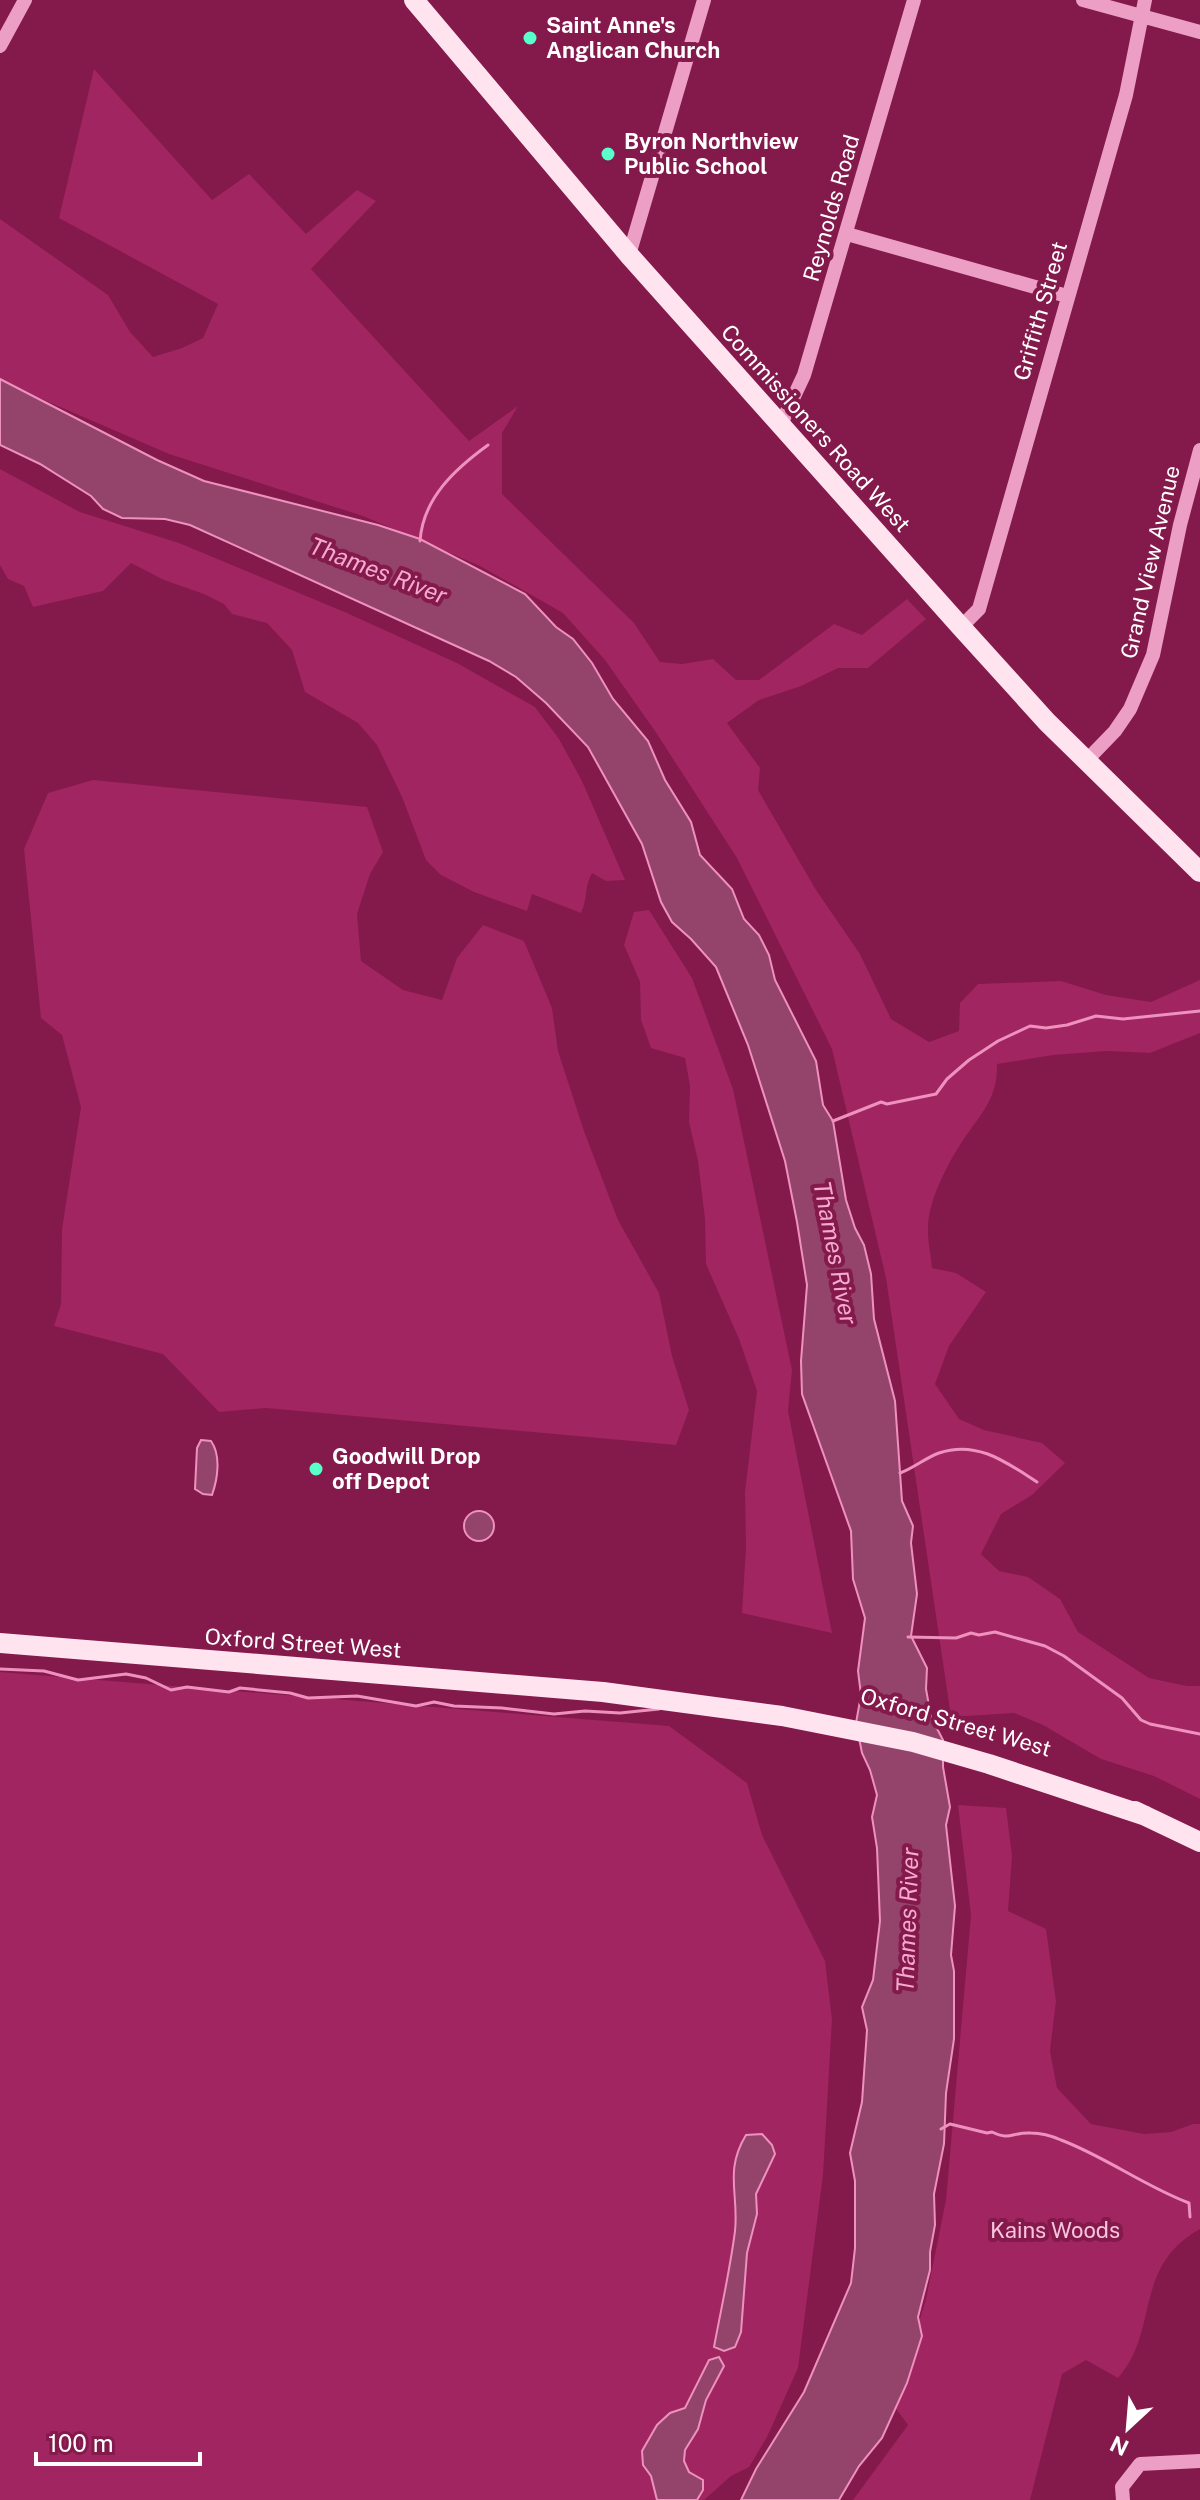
<svg xmlns="http://www.w3.org/2000/svg" width="1200" height="2500" font-family="'Public Sans',sans-serif">
<rect width="100%" height="100%" fill="#84194b"/>
<!-- green -->
<path fill="#a02561" d="M94,69L212,200L249,174L306,234L357,190L376,201L311,269L469,441L518,406L502,433V494L634,623L660,662L682,664L713,659L736,680H759L834,624L862,635L907,599L926,619L868,668H838L801,686L759,700L727,723L760,768L758,790L816,890L860,954L891,1019L929,1042L959,1031L960,1003L978,984L1061,981L1106,995L1151,1002L1200,980V1033L1150,1053L1107,1051L1053,1055L997,1064C998,1101 978,1116 960,1145C945,1169 927,1204 928,1231C928,1244 931,1256 932,1268L956,1273L986,1292L949,1346L935,1384L959,1419L984,1430L1042,1443L1065,1463L1032,1495L1001,1514L981,1554L999,1571L1028,1577L1060,1599L1078,1632L1149,1678L1187,1686H1200V1799L1154,1776L1101,1759L1043,1725L1014,1713L951,1717L886,1278L832,1049L737,858L657,734L605,660L563,613L480,566L363,516L169,454L0,381V219L108,295L130,332L153,357L182,348L203,338L218,304L59,218Z
M0,469L80,512L179,543L347,613L457,663L535,707L559,739L582,781L625,880L606,881L592,873C584,887 588,899 581,913L532,894L527,911L474,892L441,875L426,860L402,797L377,745L358,723L305,692L292,650L267,623L232,614L224,604L204,594L164,580L131,563L103,591L33,607L24,586L8,579L0,565Z
M93,780L367,807L383,852L370,874L357,914L361,961L403,990L442,1000L457,958L483,925L524,941L552,1008L558,1051L584,1131L618,1220L659,1293L672,1356L689,1410L676,1445L266,1408L219,1412L163,1354L54,1326L61,1304L62,1229L81,1107L62,1035L41,1018L24,849L48,793Z
M649,910L692,978L733,1089L792,1370L788,1411L832,1633L742,1613L746,1547L745,1492L757,1391L739,1339L706,1264L705,1219L698,1161L689,1122L690,1086L685,1058L651,1048L641,1020L640,982L624,945L634,912Z
M0,1672L669,1726L747,1783L762,1835L825,1961L832,2019L823,2175L798,2368L767,2437L749,2467L731,2476L704,2500H0Z
M958,1805L1006,1808L1012,1856L1008,1911L1046,1929L1056,2001L1050,2051L1057,2088L1091,2124L1144,2134L1171,2132L1193,2124H1200V2229C1132,2267 1160,2331 1118,2378L1086,2360L1062,2374L1030,2500H853L908,2425L891,2402L899,2388L926,2299L946,2200L971,1915Z"/>
<!-- water -->
<path fill="#94446a" stroke="#ee91bf" stroke-width="2" d="M0,379L157,460L204,481L378,525L420,539L525,594L556,627L573,639L592,663L613,699L648,741L665,780L691,822L700,855L732,889L744,919L759,935L769,955L775,980L816,1061L823,1105L833,1121L846,1200L855,1228L864,1245L871,1274L874,1319L895,1401L902,1501L913,1526L911,1543L917,1594L911,1636L927,1668L926,1689L931,1717L943,1740V1767L950,1807L946,1825L955,1906L951,1955L954,1971V2039L946,2093L944,2144L934,2194L935,2225L930,2252V2270L918,2317L922,2336L907,2383L882,2438L859,2466L839,2500H741L756,2469L804,2392L851,2283L855,2248V2181L850,2153L862,2102L867,2030L862,2007L873,1980L880,1921L877,1848L872,1817L877,1795L870,1770L862,1753L856,1723L861,1695L858,1671L865,1618L853,1579L851,1531L802,1394L801,1361L807,1285L797,1222L785,1161L748,1045L716,967L691,939L672,922L661,902L642,844L588,747L546,703L516,677L489,661L190,525L165,519L122,518L103,509L91,496L40,464L0,445Z
M201,1440L211,1441C221,1455 218,1478 212,1495L203,1494L195,1489L197,1448Z
M464 1526a15 15 0 1 1 30 0a15 15 0 1 1-30 0Z
M762,2134L772,2145L775,2154L756,2194L757,2214L747,2253L741,2332L735,2347L724,2351L714,2347C721,2309 730,2270 735,2231C739,2194 724,2171 746,2135Z
M719,2357L724,2366L706,2400L698,2429L685,2450L684,2461L689,2472L703,2480V2490L697,2500H657L651,2476L643,2465L642,2451L657,2425L670,2413L685,2408L709,2360Z"/>
<g fill="none" stroke-linecap="round" stroke-linejoin="round">
<!-- stream -->
<path stroke="#ee91bf" stroke-width="3" d="M420,541C423,498 455,469 488,445
M833,1121L881,1102L887,1104L936,1094L947,1079L969,1060L998,1041L1030,1026L1046,1028L1067,1025L1096,1016L1123,1019L1200,1011
M900,1473C914,1468 925,1458 939,1453C977,1440 1006,1462 1037,1482
M908,1637L956,1638L971,1633L979,1635L995,1632L1045,1646L1064,1656L1122,1698L1141,1720L1150,1724L1200,1734
M0,1669L44,1671L78,1680L126,1674L146,1678L171,1690L187,1687L229,1692L240,1688L290,1693L308,1698L357,1696L416,1706L434,1702L454,1706L502,1708L554,1714L585,1711L620,1713L659,1709
M941,2129L950,2124L987,2133L992,2132C1011,2141 1011,2132 1031,2133C1041,2133 1052,2136 1061,2140C1106,2157 1144,2186 1189,2203L1190,2217"/>
<!-- minor -->
<path stroke="#ec9ec4" stroke-width="14" d="M1083,0L1200,32
M0,46L25,0
M847,234L1067,296
M629,255L704,0
M781,424L804,375L914,0
M961,627L979,609L1126,95L1145,0
M1086,761L1115,731L1130,709L1153,655L1180,525L1200,450
M1123,2500L1122,2487L1140,2464L1200,2461"/>
<!-- major -->
<path stroke="#ffe3ef" stroke-width="20" d="M414,0L629,255L961,627L1047,722L1200,872
M0,1643L603,1692L782,1716L913,1742L989,1764L1146,1816
M1135,1811L1200,1842"/>
</g>
<!-- markers -->
<g fill="#59ffca" stroke="#84194b" stroke-width="3">
<circle cx="530" cy="38" r="8"/>
<circle cx="608" cy="154" r="8"/>
<circle cx="316" cy="1469" r="8"/>
</g>
<g text-anchor="middle" stroke-width="8" stroke-linejoin="round" paint-order="stroke">
<!-- poi labels -->
<g font-size="22" font-weight="bold" fill="#fff" stroke="#84194b" text-anchor="start">
<text x="546" y="33">Saint Anne's<tspan x="546" dy="25">Anglican Church</tspan></text>
<text x="624" y="149">Byron Northview<tspan x="624" dy="25">Public School</tspan></text>
<text x="332" y="1464">Goodwill Drop<tspan x="332" dy="25">off Depot</tspan></text>
</g>
<!-- street labels -->
<g font-size="22" fill="#fff" stroke="#84194b">
<text transform="translate(831 208) rotate(-74)" y="8">Reynolds Road</text>
<text transform="translate(1040 311) rotate(-74)" y="8">Griffith Street</text>
<text transform="translate(816 428) rotate(48)" y="8">Commissioners Road West</text>
<text transform="translate(1150 562) rotate(-77)" y="8">Grand View Avenue</text>
<text transform="translate(303 1643) rotate(4)" y="8">Oxford Street West</text>
<text transform="translate(956 1722) rotate(16)" y="8">Oxford Street West</text>
</g>
<!-- park labels -->
<g font-size="22" fill="#f9c4dd" stroke="#84194b">
<text x="1055" y="2238">Kains Woods</text>
</g>
<!-- water labels -->
<g font-size="24" font-style="italic" fill="#f4aace" stroke="#84194b">
<text transform="translate(378 571) rotate(21)" y="8">Thames River</text>
<text transform="translate(835 1253) rotate(79)" y="8">Thames River</text>
<text transform="translate(908 1920) rotate(-88)" y="8">Thames River</text>
</g>
</g>
<!-- north arrow -->
<g transform="translate(1128 2428) rotate(206)" stroke="#84194b" stroke-width="6" paint-order="stroke">
<path d="M0-6L14 30L0 20L-14 30Z" fill="#ffffff"/>
<text y="-12" font-size="22" font-weight="bold" text-anchor="middle" fill="#ffffff">N</text>
</g>
<!-- scale -->
<path d="M36 2452v12h164v-12" fill="none" stroke="#ffffff" stroke-width="4"/>
<text x="48" y="2452" font-size="24" fill="#ffffff" stroke="#84194b" stroke-width="6" paint-order="stroke">100 m</text>
</svg>
